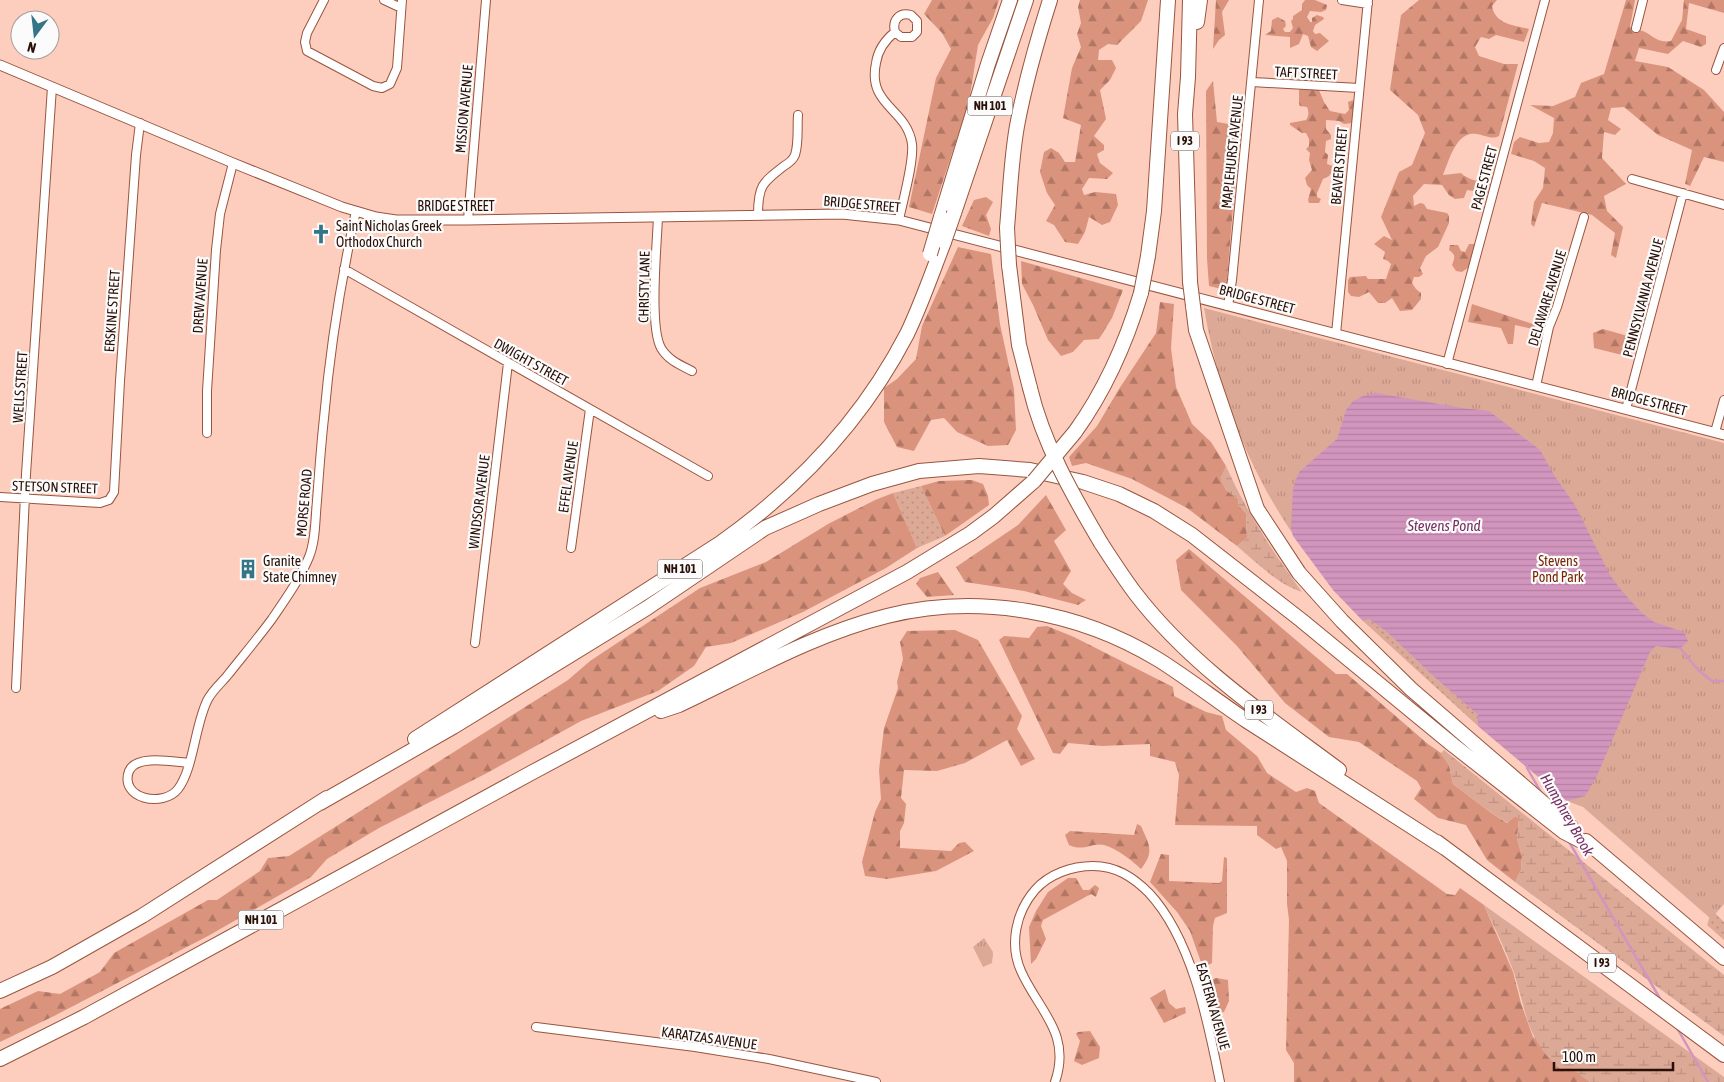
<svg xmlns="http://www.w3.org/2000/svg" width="1724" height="1082" font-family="'Asap Condensed',sans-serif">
<defs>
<pattern id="grass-dots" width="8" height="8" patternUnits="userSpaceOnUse" patternTransform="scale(1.25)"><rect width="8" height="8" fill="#dda997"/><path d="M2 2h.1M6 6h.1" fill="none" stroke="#be9081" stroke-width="1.8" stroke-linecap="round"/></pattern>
<pattern id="forest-firs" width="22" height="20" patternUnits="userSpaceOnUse" patternTransform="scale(1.25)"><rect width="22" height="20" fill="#da947d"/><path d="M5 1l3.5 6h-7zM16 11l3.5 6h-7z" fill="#b17764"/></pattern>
<pattern id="wetland-marsh" width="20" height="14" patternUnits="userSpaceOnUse" patternTransform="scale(1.25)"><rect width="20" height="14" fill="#dda997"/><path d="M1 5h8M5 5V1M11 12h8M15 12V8" fill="none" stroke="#be9081"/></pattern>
<pattern id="park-tufts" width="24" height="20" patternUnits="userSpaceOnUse" patternTransform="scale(1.25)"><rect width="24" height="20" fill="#dda997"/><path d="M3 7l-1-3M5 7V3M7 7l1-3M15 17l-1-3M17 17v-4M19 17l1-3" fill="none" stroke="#be9081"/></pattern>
<pattern id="water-rules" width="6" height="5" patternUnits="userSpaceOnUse" patternTransform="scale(1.25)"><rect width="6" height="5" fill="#d295be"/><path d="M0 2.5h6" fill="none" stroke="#b47fa2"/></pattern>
</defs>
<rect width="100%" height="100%" fill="#fdcebe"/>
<!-- grass -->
<path fill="url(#grass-dots)" d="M921,486L945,536L917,548L893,493Z
M1369,619L1387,632L1432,675L1478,715V726L1363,621Z
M1712,910L1724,922V940L1707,925Z"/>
<!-- forest -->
<path fill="url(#forest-firs)" d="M932,0H999L993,18L978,45L969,102L932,214L909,207L936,78L951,49L942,33L924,14Z
M1080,0H1148L1141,21L1117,45L1108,44L1099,50L1098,60H1112L1116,68L1110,80L1100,90L1106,119L1094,136L1104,145V150L1097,154L1100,163L1113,173L1107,179L1089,178L1082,189L1084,195L1095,192L1116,194L1118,205L1110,222L1102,225L1089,217L1085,232L1078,244L1065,242L1054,225L1046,221L1055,205L1047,193L1040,172L1044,152L1051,148L1059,153L1065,162H1075L1081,125L1063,118L1072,68L1081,47L1077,34L1081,23L1078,7Z
M1216,0H1229L1222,12L1225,35L1219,40L1213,49Z
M1305,0H1315L1327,5L1326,10L1321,12L1310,11L1307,17L1310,22H1312V18L1317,15L1323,17L1324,19L1315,25L1313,31L1315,34L1320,33L1329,41L1317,51L1311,47L1308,36L1303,34L1299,44L1290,48V37L1265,35L1271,31L1272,20L1278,17L1285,21L1286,26L1283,29L1285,32H1290L1293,28L1291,21L1293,19V16L1302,10V4Z
M1419,0H1497L1492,6C1495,24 1513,25 1529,29L1524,42L1496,35L1489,39L1481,37L1475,47L1479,56L1504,64H1518L1499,136C1491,140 1485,135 1476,134C1456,131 1449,161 1443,175L1461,173C1468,180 1480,182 1489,182L1491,186L1487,195L1483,196L1479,192L1467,190L1464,198L1455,199L1449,195L1442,185L1424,184L1413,196L1414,206L1420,203L1424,204L1427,209L1447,213L1449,216V223L1438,247L1426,256L1420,268L1423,274L1419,277H1414L1412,283L1416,289L1421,293V299L1412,310L1400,311L1392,298L1385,303H1378L1369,292L1359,297L1351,296L1348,292V280L1350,277L1366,276L1368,279H1386L1391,264L1388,261L1383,259L1385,252L1374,244L1384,236L1392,240L1381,217L1399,172L1412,165L1425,133L1418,115L1390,90L1401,15Z
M1626,0H1635L1630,27C1635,29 1642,30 1647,33C1654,38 1661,43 1671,41L1682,20L1684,0H1724V13L1689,3L1686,29L1706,36V44L1701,47L1683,41L1668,54L1639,48L1635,61L1668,67L1704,90L1724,112V162L1704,157L1690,186L1685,184L1692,150L1658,135L1624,107L1611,108L1608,120L1621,129L1615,135L1604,132L1602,158L1626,184L1604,196L1607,211L1623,227L1616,258L1611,255L1615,233L1592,215L1542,203L1534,227L1531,224L1534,202L1543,188L1545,168L1534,161L1511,154L1514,142L1520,137L1539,143L1549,142L1553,133L1554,118L1530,105L1553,106L1575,97L1581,83L1604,74Z
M1213,81L1217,122L1240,126L1226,290L1209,286L1207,259L1206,91Z
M1302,87L1318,88L1324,102L1330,111L1345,114L1349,110L1348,102L1353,100L1354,103L1352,123L1344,124L1339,121L1326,120V129L1331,135V139L1326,141L1325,152L1328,155L1327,164L1336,167L1329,176L1323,179L1317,193V197L1321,199L1319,203H1309L1308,200L1311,189L1307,185L1305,178L1312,170L1309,160L1310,153L1306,149L1309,146V139L1306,133H1302L1290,125V123L1306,120C1309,115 1309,112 1307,107L1300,106L1299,104V90Z
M986,197L993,202L986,215L991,229L989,236L962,226L974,200Z
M1469,244H1475L1469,267L1462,272L1456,271L1452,265C1455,257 1456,255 1449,250L1450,245H1458L1461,251L1465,252Z
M958,247L991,254L1000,324L1014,389L1016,430L1008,445L988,446L957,432L944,418L931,420L914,451L897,447L884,422V388L897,379L916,359L922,326Z
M1021,261L1123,290L1112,318L1099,339L1084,340L1073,352L1061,356L1048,340L1033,305L1022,284Z
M1160,302L1174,304L1171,348L1176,387L1192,424L1211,442L1226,466L1221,480L1226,490L1238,499L1239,506L1246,513L1247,538L1237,546L1187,508L1132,479L1086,463L1072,466L1069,457L1097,426L1119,389L1156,333Z
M1472,304L1536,325L1533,329L1515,325L1513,344H1508L1501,328L1468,322Z
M1603,329L1635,338L1630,357L1594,348L1593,333Z
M972,480L983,484L988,496L989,505L945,536L921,486L939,481Z
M893,493L917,548L886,568L803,612L731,643L706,647L694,666L658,691L581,721L487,773L379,828L327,859L311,877L208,936L54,1016L0,1042V1009L38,991L60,994L100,972L114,953L208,900H217L260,871L268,858L289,856L568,680L590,661L700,588L766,562L828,524L875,500Z
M1046,495L1066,530L1054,541L1071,571L1063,584L1072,593L1086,600L1078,605L1024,591L965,582L956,567L1018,525Z
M1189,549L1336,674H1347L1428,744L1441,753L1449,765L1453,784L1490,812L1507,823L1515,816L1519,818L1517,839L1522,856L1521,870L1515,882L1487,860L1466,825L1438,818L1414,799L1421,788L1417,781L1359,742L1329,737L1285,703L1237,646L1181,590L1176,560Z
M938,572L954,595L927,597L916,584L920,578Z
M1047,626L1074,637L1173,687L1174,696L1206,712L1222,716L1226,730L1257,756L1267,773L1296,792L1307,788L1315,791L1319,803L1447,894L1455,895L1460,888L1484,905L1513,972L1521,1003L1533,1037L1590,1082H1294V1063L1286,1050L1289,920L1287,904V861L1281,847L1276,849L1257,835V826L1175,825L1179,775L1175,762L1150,756V744L1102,746L1068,743L1060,754L1053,753L999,640L1004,636L1029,638L1037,627Z
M955,630L978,640L1022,716L1017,729L1035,759L1021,766L1007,740L965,763L937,771L904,770L901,798L906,804L904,823L900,831V848L951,851L959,843L965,842L974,851L936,871L887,879L865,876L862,862L875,812L881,799L879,770L884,728L898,688L897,682L903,659L900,642L907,631Z
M1137,824L1141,826C1149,845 1155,851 1141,869C1131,860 1118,849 1104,845C1092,842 1084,852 1069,845L1065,835L1070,831L1134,835Z
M1161,854L1169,855V881L1219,883L1222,881L1224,857L1227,858V913L1215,918L1213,926L1212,963L1203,968L1190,931L1177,912L1150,882Z
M1068,878H1076L1083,890H1089L1095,885L1099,888L1096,897L1091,894L1043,920L1041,926L1046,939L1036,959L1031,964L1029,927L1036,911L1048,892Z
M1216,978L1228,980L1229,1001L1224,1012L1218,1013L1213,1002L1211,980Z
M1165,989L1169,1003L1176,1009L1185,1007L1186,1013L1164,1023L1150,998Z
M1090,1031L1100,1047L1099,1058L1082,1065L1074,1061L1080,1041L1076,1034L1078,1032Z"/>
<!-- wetland -->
<path fill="url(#wetland-marsh)" d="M1226,466C1246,511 1273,552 1302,592C1277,584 1256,562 1237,546L1247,538L1246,513L1239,506L1238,499L1226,490L1220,478Z
M1444,750L1724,975V1036L1515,882L1521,870L1522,856L1517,839L1519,818L1515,816L1508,823L1490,812L1453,784L1449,765L1441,753Z
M1484,905L1724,1077V1082H1590L1570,1068L1560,1069C1526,1039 1527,1013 1514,973C1506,950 1494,927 1484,905Z"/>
<!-- park -->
<path fill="url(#park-tufts)" d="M1204,308L1724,443V904L1711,919L1583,807L1567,801L1478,726V715L1432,675L1387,632L1369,619L1363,621C1277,531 1225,431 1204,308Z
M984,938L993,952L992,963L983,967L973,947Z"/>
<!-- water -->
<path fill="url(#water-rules)" d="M1376,393L1462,408L1489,411L1540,450L1554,475L1575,505L1610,575L1621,590L1642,613L1654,622L1684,632L1688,641L1680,649L1656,646L1650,652L1596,778L1585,796L1567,801L1478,726V715L1432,675L1387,632L1369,619L1363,621L1333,590L1293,536L1291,528L1293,488L1299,472L1337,439L1346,410L1353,401L1363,396Z"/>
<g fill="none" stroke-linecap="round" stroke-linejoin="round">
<!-- stream -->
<path stroke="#d295be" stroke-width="2.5" d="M1680,648L1698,670L1712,681H1724
M1527,766V768L1542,794
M1568,840L1662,1002
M1677,1028L1708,1082"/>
<defs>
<path id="minor" d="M324,0L307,33L305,42L307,51L373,86L382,88L390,84L397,68L402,0
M384,0L401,8
M1342,0L1368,4
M1636,28L1643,0
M895,32C892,20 899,12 911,15L917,21V32L912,37H901L895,32C885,40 878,50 876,63C867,106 907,108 912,144C914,162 903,200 899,220
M1716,70L1724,48
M1252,82L1359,88
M1632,179L1724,205
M758,215C758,186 762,183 784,166C789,163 793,160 795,155C799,143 797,127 798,115
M658,217C657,244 649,327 661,348C668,360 680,365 692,371
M468,220L486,0
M344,269L708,476
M1228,306L1232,280L1259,0
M1336,334L1368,0
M1447,364L1545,0
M1536,386L1549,327L1557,307L1584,217
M1626,409L1683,193
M1715,432L1724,400
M207,433V391L216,250L220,214L233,163
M0,497L100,503L109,500L114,492L120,381L136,155L140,123
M571,548L590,409
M475,643L508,363
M16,688L26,474L52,87
M189,763C174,762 136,754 129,771C119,799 163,808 178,789C194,768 195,723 208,699C213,690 221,683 227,676C242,657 258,638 272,619C285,600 300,579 309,557C316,540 315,519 317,501C319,473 321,445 324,418C330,348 341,280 356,211
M536,1027L695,1047L769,1059L876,1082
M1055,1082C1072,1033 1038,1010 1021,971C1009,944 1016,912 1035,890C1049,874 1072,866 1093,866C1116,866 1133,877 1149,893C1192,939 1208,1022 1220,1082"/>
<path id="tertiary" d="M0,65L233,163L342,207L376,217L396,220H468L842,214L899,220L1724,435"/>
<path id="motorway" d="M1197,22L1200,0
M954,213L1026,0
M941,217L988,64L1010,0
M1007,228C1010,194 1011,160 1017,126C1025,83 1037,41 1050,0
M1148,256L1154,211L1168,0
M1009,265L1019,345L1030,388
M1190,282L1185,114L1188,77L1190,0
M1193,306L1196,330L1257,509L1299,573L1342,621L1411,689L1571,827
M1075,432C1106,389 1126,343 1141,293
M1101,543C1112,560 1123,577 1135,593C1190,665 1268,717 1339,770
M661,711L679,705C747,673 814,634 887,616C978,593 1079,611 1159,660C1189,679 1217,701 1247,721C1313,763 1379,805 1445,848
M415,739L719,544C797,489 863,419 907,334C921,305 932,273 944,242
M320,803L453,727L647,608L765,528L819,504L872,484L919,471L979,466L1030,470L1083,482L1119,494L1154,511L1192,535L1301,620L1453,745L1564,832L1593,847
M1586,841L1724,958
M1437,842L1724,1055
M0,991L52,967L142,916L327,798
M0,1059L84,1017L531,773L907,572L971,533L994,516L1034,481"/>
</defs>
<!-- minor casing -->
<use href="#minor" stroke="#98553e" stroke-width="10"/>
<!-- tertiary casing -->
<use href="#tertiary" stroke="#98553e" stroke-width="11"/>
<!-- motorway casing -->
<use href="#motorway" stroke="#98553e" stroke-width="16"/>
<!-- minor -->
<use href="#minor" stroke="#fff" stroke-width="8"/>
<!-- tertiary -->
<use href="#tertiary" stroke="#fff" stroke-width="9"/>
<!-- motorway -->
<use href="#motorway" stroke="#fff" stroke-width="14"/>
<defs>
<path id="motorway-bridge" d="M1007,228L1009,265
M944,242L954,213
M930,254L941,217
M1190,282L1193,306
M1141,293L1148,256
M1030,388C1043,443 1072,494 1101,543
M1034,481L1075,432"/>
</defs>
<!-- motorway-bridge casing -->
<use href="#motorway-bridge" stroke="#98553e" stroke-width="16" stroke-linecap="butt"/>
<!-- motorway-bridge -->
<use href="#motorway-bridge" stroke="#fff" stroke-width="14"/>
</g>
<!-- icons -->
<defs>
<symbol id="church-bare" viewBox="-9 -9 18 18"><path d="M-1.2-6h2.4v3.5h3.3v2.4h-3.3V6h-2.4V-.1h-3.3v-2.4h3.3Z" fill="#347688" stroke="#fbfbfb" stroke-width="2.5" paint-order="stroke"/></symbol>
<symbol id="building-bare" viewBox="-9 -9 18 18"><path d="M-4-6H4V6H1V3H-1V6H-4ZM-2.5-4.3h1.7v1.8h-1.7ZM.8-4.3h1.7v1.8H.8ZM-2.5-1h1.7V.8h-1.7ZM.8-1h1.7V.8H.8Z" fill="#347688" stroke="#fbfbfb" stroke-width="2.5" paint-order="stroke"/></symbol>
</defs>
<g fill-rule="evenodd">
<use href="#church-bare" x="307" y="220" width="28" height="28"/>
<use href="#building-bare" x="234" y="555" width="28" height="28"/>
</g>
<g text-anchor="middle" stroke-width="4.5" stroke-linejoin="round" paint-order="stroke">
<!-- shield labels -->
<g fill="#fbfbfb" stroke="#695650" stroke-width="1">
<rect x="967.5" y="96.5" width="45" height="19" rx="4"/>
<rect x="1171" y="131.5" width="28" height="19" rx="4"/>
<rect x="657.5" y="559.5" width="45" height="19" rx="4"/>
<rect x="1245" y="700.5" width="28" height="19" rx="4"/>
<rect x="238.5" y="910.5" width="45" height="19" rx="4"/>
<rect x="1588" y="953.5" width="28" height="19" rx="4"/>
</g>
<g font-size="12" font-weight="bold" fill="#2a0f06">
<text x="990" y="110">NH 101</text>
<text x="1185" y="145">I 93</text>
<text x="680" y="573">NH 101</text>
<text x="1259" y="714">I 93</text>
<text x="261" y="924">NH 101</text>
<text x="1602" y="967">I 93</text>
</g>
<!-- street labels -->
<g font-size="14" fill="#2a0f06" stroke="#fbfbfb">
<text transform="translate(1306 73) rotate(3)" y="5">TAFT STREET</text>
<text transform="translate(464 109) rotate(-85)" y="5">MISSION AVENUE</text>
<text transform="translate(1232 152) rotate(-84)" y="5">MAPLEHURST AVENUE</text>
<text transform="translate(1339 166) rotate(-85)" y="5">BEAVER STREET</text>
<text transform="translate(1484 178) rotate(-75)" y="5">PAGE STREET</text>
<text transform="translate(862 204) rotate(5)" y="5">BRIDGE STREET</text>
<text x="456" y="211">BRIDGE STREET</text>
<text transform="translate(644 287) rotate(-89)" y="5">CHRISTY LANE</text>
<text transform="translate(200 296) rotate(-86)" y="5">DREW AVENUE</text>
<text transform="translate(1547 298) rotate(-73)" y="5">DELAWARE AVENUE</text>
<text transform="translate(1643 298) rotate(-75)" y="5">PENNSYLVANIA AVENUE</text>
<text transform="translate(1257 299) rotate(15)" y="5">BRIDGE STREET</text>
<text transform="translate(112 311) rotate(-86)" y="5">ERSKINE STREET</text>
<text transform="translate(531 362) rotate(29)" y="5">DWIGHT STREET</text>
<text transform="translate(20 387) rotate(-86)" y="5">WELLS STREET</text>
<text transform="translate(1649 401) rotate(15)" y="5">BRIDGE STREET</text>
<text transform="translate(568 477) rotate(-82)" y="5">EFFEL AVENUE</text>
<text transform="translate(55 487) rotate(2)" y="5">STETSON STREET</text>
<text transform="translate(479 502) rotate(-83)" y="5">WINDSOR AVENUE</text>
<text transform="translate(304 503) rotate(-85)" y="5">MORSE ROAD</text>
<text transform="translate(1213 1006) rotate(74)" y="5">EASTERN AVENUE</text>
<text transform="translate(709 1038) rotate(8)" y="5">KARATZAS AVENUE</text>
</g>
<!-- poi labels -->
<g font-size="14" fill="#2a0f06" stroke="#fbfbfb" text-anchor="start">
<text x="336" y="231">Saint Nicholas Greek<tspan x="336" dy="16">Orthodox Church</tspan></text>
<text x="263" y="566">Granite<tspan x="263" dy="16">State Chimney</tspan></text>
</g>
<!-- park labels -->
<g font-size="14" fill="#782604" stroke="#fbfbfb">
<text x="1558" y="566">Stevens<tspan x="1558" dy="16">Pond Park</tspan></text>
</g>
<!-- water labels -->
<g font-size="15" font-style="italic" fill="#772f64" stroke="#fbfbfb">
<text x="1444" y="531">Stevens Pond</text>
<text transform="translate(1567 815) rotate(60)" y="5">Humphrey Brook</text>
</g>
</g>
<!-- north arrow -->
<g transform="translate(35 35) rotate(195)"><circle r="24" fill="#fbfbfb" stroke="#a79d99"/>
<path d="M0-4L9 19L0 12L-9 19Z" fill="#347688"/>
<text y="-8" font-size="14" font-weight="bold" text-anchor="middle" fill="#2a0f06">N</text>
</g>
<!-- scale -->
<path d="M1554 1062v8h119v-8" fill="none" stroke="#2a0f06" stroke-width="2.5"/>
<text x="1562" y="1062" font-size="15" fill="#2a0f06" stroke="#fbfbfb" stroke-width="4" paint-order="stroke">100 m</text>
</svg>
